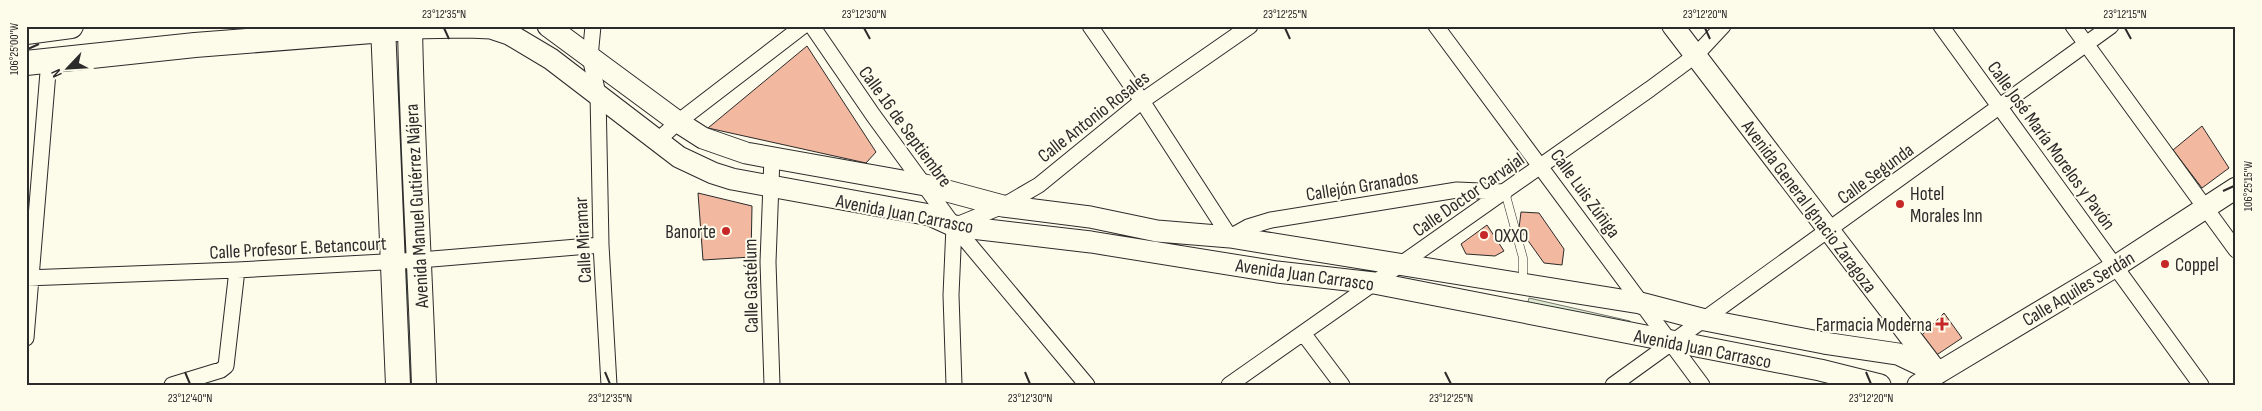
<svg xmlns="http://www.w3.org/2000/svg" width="2262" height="411" font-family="'Sofia Sans Condensed',sans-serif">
<rect width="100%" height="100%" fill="#fdfbea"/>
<!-- green -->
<path fill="#deebd1" stroke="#74746e" d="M397,77H402L410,253L401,259Z
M1529,298L1630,321L1628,329L1527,305Z"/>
<!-- building -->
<path fill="#f2b8a0" stroke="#2b2b2b" d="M807,46L876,152L866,163L708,128Z
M2202,126L2229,168L2202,188L2173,150Z
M698,193L752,206L751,257L703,260Z
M1521,212L1539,213L1564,249L1562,265L1544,263L1519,228Z
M1487,225L1504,251L1495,256L1466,254L1461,244Z
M1944,313L1962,338L1935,356L1922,335Z"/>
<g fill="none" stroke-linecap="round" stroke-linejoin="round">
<defs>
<path id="lane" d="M1505,192L1523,258V283"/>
<path id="street" d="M593,26L590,57L598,94L601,245L609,385
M812,26L873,115L954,226L1087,385
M1090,26L1142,101L1230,237
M1436,26L1702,385
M1941,26L2201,385
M2073,26L2236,250
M657,141L678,122L803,26
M1230,237L1248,227L1271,220L1457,190L1505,192
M26,278L237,270L420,260L601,245
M1303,333L1342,385
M26,338L49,60
M172,385L221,370L226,366L237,270
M772,385L768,262L772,157
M954,385L951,295L954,226L1003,206L1039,185L1142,101L1250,26
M1229,385L1650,89L1696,55L1723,26
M1613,385L2111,26"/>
<path id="secondary" d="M548,26L678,122L703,138L746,153L925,185L1003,206L1090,217L1157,231L1230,237L1640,303L1705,320L1824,343L1898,354L1938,373
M1673,26L1934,368
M410,28L468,27L491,28L509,34L551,59L679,157L713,173L732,179L930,215L954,226L1091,242L1277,272L1374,283L1820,370L1880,385
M1918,385L2116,266L2236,188"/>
<path id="primary" d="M383,26L398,385
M410,26C412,146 420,265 424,385
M26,32L71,26
M26,63L195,45L410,28"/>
</defs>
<!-- lane casing -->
<use href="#lane" stroke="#2b2b2b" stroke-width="9"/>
<!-- street casing -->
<use href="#street" stroke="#2b2b2b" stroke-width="17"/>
<!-- secondary casing -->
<use href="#secondary" stroke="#2b2b2b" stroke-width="23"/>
<!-- primary casing -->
<use href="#primary" stroke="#2b2b2b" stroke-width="26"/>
<!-- lane -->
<use href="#lane" stroke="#fdfbea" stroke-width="8"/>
<!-- street -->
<use href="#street" stroke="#fdfbea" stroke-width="15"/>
<!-- secondary -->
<use href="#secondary" stroke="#fdfbea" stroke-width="21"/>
<!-- primary -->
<use href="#primary" stroke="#fdfbea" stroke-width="24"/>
</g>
<!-- ticks -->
<path fill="none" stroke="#2b2b2b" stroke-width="2" d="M444,28L449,39M864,28L870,39M1285,28L1290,39M1705,28L1710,39M2125,28L2131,39M28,49L39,44M2223,191L2234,186M185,372L190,384M605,372L610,384M1025,372L1030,384M1445,372L1451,384M1866,372L1871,384"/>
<!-- markers -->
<g fill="#c62828" stroke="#fdfbea" stroke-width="2">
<circle cx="1900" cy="204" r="5"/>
<circle cx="726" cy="231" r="5"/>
<circle cx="1484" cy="235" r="5"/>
<circle cx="2165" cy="264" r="5"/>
<path d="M1939.5 316.5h5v5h5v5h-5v5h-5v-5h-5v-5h5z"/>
</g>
<g text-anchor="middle" stroke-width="4" stroke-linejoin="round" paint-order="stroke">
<!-- street labels -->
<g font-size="19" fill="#2b2b2b" stroke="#fdfbea">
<text transform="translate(1093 116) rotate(-38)" y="7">Calle Antonio Rosales</text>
<text transform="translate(906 126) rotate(54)" y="7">Calle 16 de Septiembre</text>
<text transform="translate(2052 145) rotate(54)" y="7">Calle José María Morelos y Pavón</text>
<text transform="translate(1875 173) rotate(-36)" y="7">Calle Segunda</text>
<text transform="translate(1362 185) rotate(-9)" y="7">Callejón Granados</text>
<text transform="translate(1586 193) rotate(54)" y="7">Calle Luis Zúñiga</text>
<text transform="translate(1468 194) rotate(-35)" y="7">Calle Doctor Carvajal</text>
<text transform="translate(416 206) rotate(-93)" y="7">Avenida Manuel Gutiérrez Nájera</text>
<text transform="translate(1810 206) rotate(53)" y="7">Avenida General Ignacio Zaragoza</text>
<text transform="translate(905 213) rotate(11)" y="7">Avenida Juan Carrasco</text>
<text transform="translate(582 240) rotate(-93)" y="7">Calle Miramar</text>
<text transform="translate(298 247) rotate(-3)" y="7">Calle Profesor E. Betancourt</text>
<text transform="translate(1305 274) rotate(8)" y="7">Avenida Juan Carrasco</text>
<text transform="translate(750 286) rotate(-91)" y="7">Calle Gastélum</text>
<text transform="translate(2078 288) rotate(-31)" y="7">Calle Aquiles Serdán</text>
<text transform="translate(1703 348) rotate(11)" y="7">Avenida Juan Carrasco</text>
</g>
<!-- poi labels -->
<g font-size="19" fill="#2b2b2b" stroke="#fdfbea" text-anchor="start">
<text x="1910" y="200">Hotel<tspan x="1910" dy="22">Morales Inn</tspan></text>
<text x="716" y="238" text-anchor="end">Banorte</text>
<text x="1494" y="242">OXXO</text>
<text x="2175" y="271">Coppel</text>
<text x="1932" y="331" text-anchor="end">Farmacia Moderna</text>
</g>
</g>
<!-- border -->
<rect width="2262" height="411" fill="none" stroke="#fdfbea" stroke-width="55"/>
<!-- north arrow -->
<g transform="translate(68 68) rotate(245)" stroke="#fdfbea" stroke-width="4" paint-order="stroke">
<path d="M0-4L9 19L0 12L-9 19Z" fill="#2b2b2b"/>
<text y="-8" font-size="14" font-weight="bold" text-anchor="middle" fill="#2b2b2b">N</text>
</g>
<rect x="28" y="28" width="2206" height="356" fill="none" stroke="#2b2b2b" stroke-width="2"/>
<g font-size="12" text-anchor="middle" fill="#2b2b2b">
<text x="444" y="18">23°12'35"N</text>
<text x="864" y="18">23°12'30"N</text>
<text x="1285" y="18">23°12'25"N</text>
<text x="1705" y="18">23°12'20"N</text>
<text x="2125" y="18">23°12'15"N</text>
<text transform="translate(14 49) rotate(-90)" y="4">106°25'00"W</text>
<text transform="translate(2248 186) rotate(-90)" y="4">106°25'15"W</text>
<text x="190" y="402">23°12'40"N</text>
<text x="610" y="402">23°12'35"N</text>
<text x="1030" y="402">23°12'30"N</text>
<text x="1451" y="402">23°12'25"N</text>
<text x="1871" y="402">23°12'20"N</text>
</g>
</svg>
